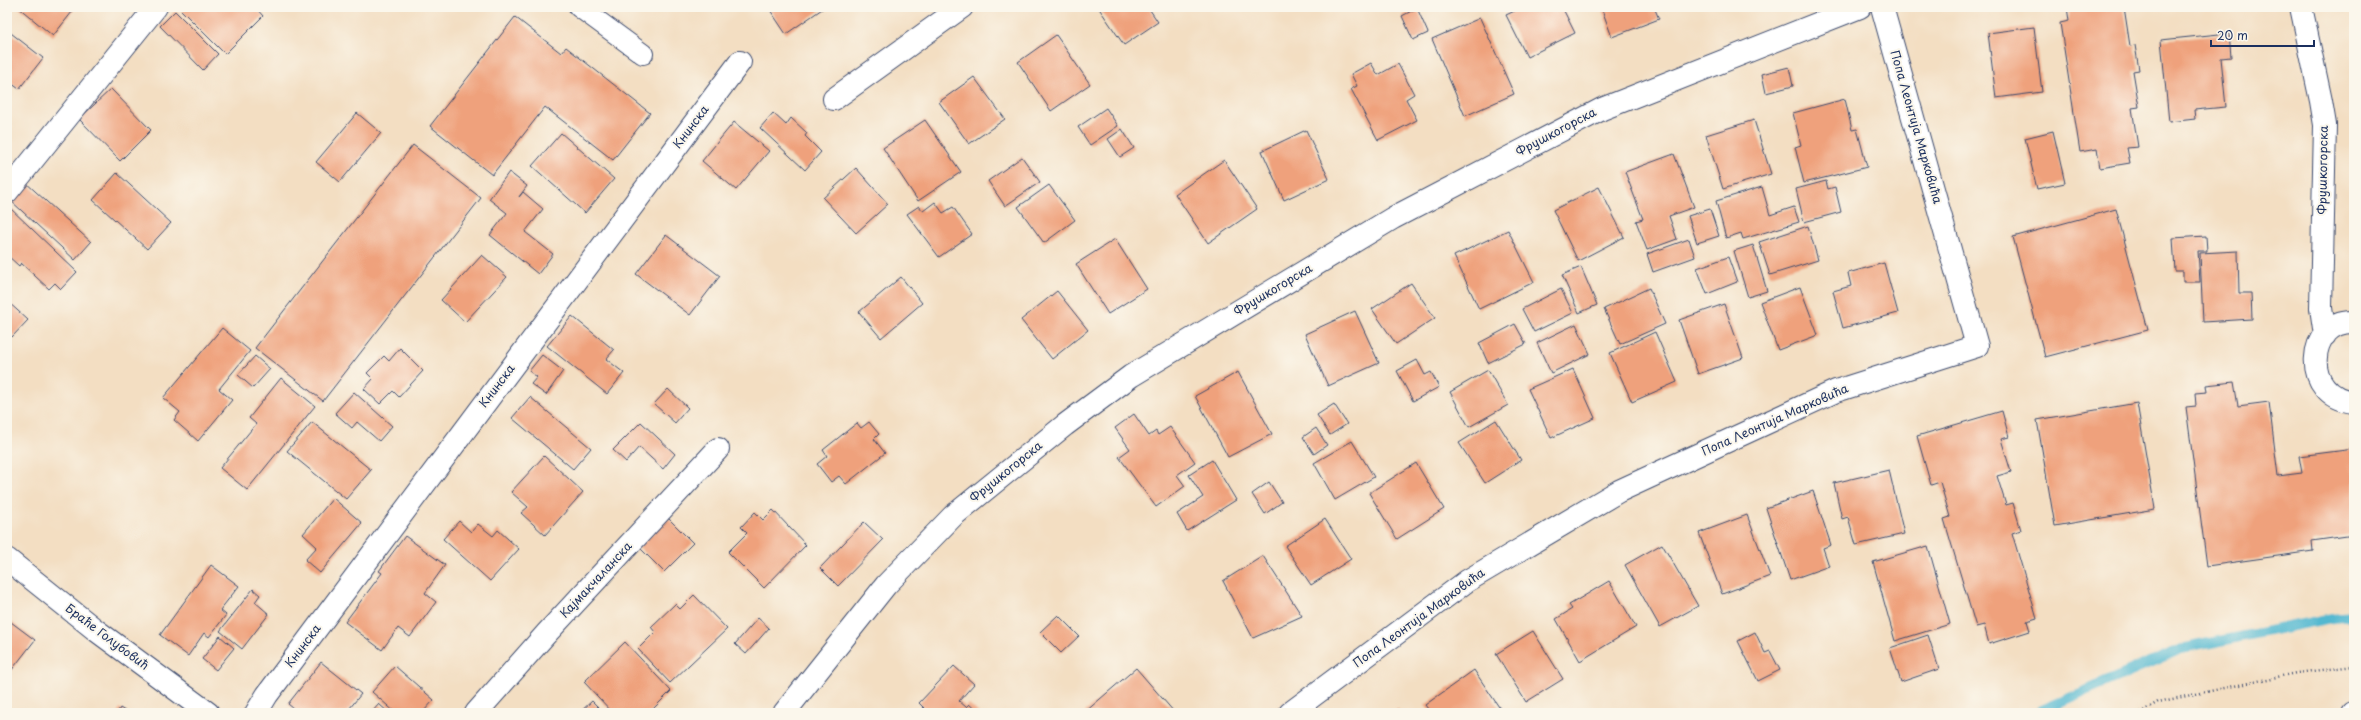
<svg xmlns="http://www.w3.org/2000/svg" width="2361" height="720" font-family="'Playpen Sans',sans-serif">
<rect width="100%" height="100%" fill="#fbf7ec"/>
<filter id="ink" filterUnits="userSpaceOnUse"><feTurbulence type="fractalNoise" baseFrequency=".025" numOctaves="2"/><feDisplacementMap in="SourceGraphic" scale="8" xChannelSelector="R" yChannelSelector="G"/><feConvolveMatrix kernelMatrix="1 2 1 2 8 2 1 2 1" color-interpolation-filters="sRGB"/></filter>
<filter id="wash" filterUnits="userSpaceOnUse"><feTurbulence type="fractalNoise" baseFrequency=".012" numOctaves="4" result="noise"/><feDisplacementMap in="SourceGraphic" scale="16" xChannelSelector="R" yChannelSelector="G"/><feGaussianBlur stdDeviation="0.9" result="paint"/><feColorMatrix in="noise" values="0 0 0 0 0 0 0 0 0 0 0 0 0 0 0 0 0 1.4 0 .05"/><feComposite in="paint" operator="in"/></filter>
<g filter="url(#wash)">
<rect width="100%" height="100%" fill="#f3dec2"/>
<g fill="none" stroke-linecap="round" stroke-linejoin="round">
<!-- stream -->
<path stroke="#52b8d0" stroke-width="10" d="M2035,713L2181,649L2332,618L2354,616"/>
</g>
<g id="blocks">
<!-- building -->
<path fill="#efa17b" d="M18,7H76L53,36Z
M178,7H255L263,16L225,54Z
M768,7H825L786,34Z
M1098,7H1148L1158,22L1124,45Z
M1397,7H1406L1398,11Z
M1523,7H1562L1575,33L1527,57L1506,15Z
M1601,7H1654L1659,19L1612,37Z
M2067,7H2124L2130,46L2135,45L2139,70L2133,71L2139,107L2132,108L2138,147L2127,148L2130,163L2100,168L2097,149L2080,152L2060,23L2069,21Z
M1417,8L1428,33L1413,40L1402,16Z
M175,11L218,54L203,70L160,26Z
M515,17L561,53L566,47L650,113L613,160L545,107L492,175L430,126Z
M1480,18L1514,94L1465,116L1432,39Z
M2034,27L2042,92L1996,98L1988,33Z
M7,30L43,58L19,89L7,80Z
M2229,33L2231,57L2221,58L2226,107L2194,110L2195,119L2169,122L2161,40Z
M1056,35L1090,84L1051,111L1018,62Z
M1371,63L1378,75L1398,64L1414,94L1406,99L1417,120L1378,140L1351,89L1357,86L1351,74Z
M1789,67L1793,86L1766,93L1762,74Z
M974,77L1005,119L969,144L939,102Z
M111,89L151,130L120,161L79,119Z
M1845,99L1852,130L1857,129L1867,167L1804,183L1795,147L1801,145L1793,113Z
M1106,108L1118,126L1090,145L1078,127Z
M357,113L381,133L340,182L316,162Z
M773,113L786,125L791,118L807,133L805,136L821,152L805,170L760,128Z
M925,120L961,172L918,201L883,148Z
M1754,120L1771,174L1723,189L1706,135Z
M734,122L769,151L736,190L702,161Z
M1122,129L1134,148L1120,157L1108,139Z
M1306,130L1329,179L1284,200L1262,151Z
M2053,131L2065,183L2037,189L2025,138Z
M561,133L614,179L585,213L532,166Z
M413,145L481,198L323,401L255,348Z
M1674,154L1694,207L1669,216L1677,239L1647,250L1636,221L1643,219L1625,172Z
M1022,157L1040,182L1005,206L988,181Z
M1224,160L1257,209L1208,243L1175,194Z
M856,168L888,204L856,233L823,198Z
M509,172L527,186L519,197L523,192L543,209L525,232L553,254L538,274L490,235L507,213L489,199Z
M117,173L171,223L147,249L93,200Z
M24,181L91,242L75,260L9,199Z
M1826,181L1828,189L1835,187L1841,212L1804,222L1796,189Z
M1049,185L1075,220L1044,243L1018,207Z
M1599,187L1624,237L1578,261L1553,210Z
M1762,187L1770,215L1794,207L1799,222L1743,239L1741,233L1726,238L1716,201Z
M935,202L943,213L953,207L972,234L939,257L907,214L919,206L923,211Z
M9,207L77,272L61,289L55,283L49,289L21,263L19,266L7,255Z
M1710,209L1719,236L1697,243L1688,216Z
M2116,209L2148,330L2045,357L2013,237Z
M1808,226L1818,260L1770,275L1759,242Z
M1508,230L1534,282L1479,309L1454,256Z
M666,235L720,276L690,315L636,274Z
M2206,236L2207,251H2198L2200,282H2183V271H2175L2173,238Z
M1115,239L1147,289L1108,314L1076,264Z
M1689,239L1695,257L1653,272L1647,254Z
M1753,245L1767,291L1748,297L1734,251Z
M2238,251L2239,293H2251L2252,319L2203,322L2200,253Z
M482,255L507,277L465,322L441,300Z
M1728,257L1737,282L1707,294L1697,268Z
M1884,263L1898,313L1843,328L1833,291L1851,286L1848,273Z
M1581,267L1597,305L1579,313L1562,275Z
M901,277L922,303L881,338L859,312Z
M1411,283L1435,318L1396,344L1372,309Z
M1800,287L1818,335L1778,350L1760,302Z
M1649,288L1665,324L1620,344L1604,309Z
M1561,289L1573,313L1534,332L1522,309Z
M1057,291L1088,330L1052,359L1021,320Z
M7,301L28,320L12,337L7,332Z
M1724,304L1743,358L1698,374L1679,320Z
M1355,311L1379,363L1328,386L1305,334Z
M572,316L614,350L606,359L624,373L607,394L547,346Z
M1515,324L1526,344L1488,363L1479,343Z
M1576,324L1590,354L1551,373L1537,343Z
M222,328L250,351L219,389L232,400L198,441L174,420L180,412L163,398Z
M1655,332L1677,382L1632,402L1610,353Z
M400,348L423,371L399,397L393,391L380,404L364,389L373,379L367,373L384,356L389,361Z
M542,355L563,371L546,395L531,384L537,377L529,371Z
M255,356L270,369L253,388L238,375Z
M1417,360L1425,375L1431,372L1439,387L1413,401L1397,371Z
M1573,369L1595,418L1551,438L1528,389Z
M1488,370L1508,405L1469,427L1450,392Z
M1238,372L1272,434L1228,457L1195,396Z
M281,378L315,406L247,490L220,468L256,424L249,418Z
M2234,382L2238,406L2269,402L2278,476L2302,473L2299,456L2354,449V535L2312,541L2313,551L2207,566L2186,407L2196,406L2195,393L2207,392L2206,385Z
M668,389L688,408L675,423L654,404Z
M354,392L392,426L379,441L357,422L352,428L335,413Z
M530,397L591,448L573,469L512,418Z
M2137,403L2155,509L2055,526L2037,420Z
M1334,404L1347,424L1330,435L1317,415Z
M2002,411L2009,437L2001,439L2011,472L1997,476L2006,505L2013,503L2021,530L2012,533L2037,618L2027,621L2030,631L1989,644L1984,625L1976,627L1944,519L1950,517L1940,482L1931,485L1917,436Z
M1134,414L1149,436L1156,431L1158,435L1170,427L1195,462L1177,475L1185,486L1156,507L1119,457L1130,449L1115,428Z
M1496,420L1521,460L1485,483L1459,443Z
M312,422L371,470L346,499L287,451Z
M641,422L675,454L663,469L639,447L626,462L613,450Z
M869,422L879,434L874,439L885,453L846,484L839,476L831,482L817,464L827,456L823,450L857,423L861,428Z
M1316,428L1327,445L1314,454L1303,437Z
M1352,441L1374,477L1335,500L1314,463Z
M544,456L583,492L545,535L521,513L528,507L511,492Z
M1212,460L1236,500L1187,531L1177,514L1203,497L1189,475Z
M1416,463L1444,509L1397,539L1369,493Z
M1889,470L1904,534L1856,545L1848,517L1842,519L1834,483Z
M1269,482L1282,502L1265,514L1252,494Z
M1813,491L1831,545L1823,548L1829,566L1790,580L1766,508Z
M333,498L362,523L320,573L305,560L317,547L303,534Z
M773,510L806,545L764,588L728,552L747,533L741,527L755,512L763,520Z
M1747,515L1770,576L1722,594L1699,533Z
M668,518L693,543L664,572L639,547Z
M1325,519L1351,559L1311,585L1285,546Z
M459,521L471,532L478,524L493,536L498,530L519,549L490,581L443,539Z
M864,522L883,540L838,586L820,568Z
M405,536L445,565L425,593L436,602L410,637L398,628L382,650L345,622L382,573L379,571Z
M1662,544L1698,606L1660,627L1625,565Z
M1928,546L1950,624L1895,641L1873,562Z
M1263,556L1302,616L1253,638L1223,581Z
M211,565L239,586L220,610L226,615L209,637L204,633L188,656L160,635Z
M1609,581L1636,627L1580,661L1556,619L1572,609L1569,605Z
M253,589L260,595L255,602L269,614L242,649L220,631Z
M694,595L727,629L670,683L638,649L655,632L651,627L675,604L680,609Z
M1058,615L1079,636L1061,653L1040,632Z
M758,618L769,628L746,654L735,644Z
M7,619L35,640L7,676Z
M1533,631L1563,679L1526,702L1496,654Z
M1755,632L1765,653L1770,651L1780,670L1758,681L1738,641Z
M1928,635L1939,669L1901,682L1890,648Z
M220,636L234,648L216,670L202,659Z
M625,642L671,691L649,713H613L584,682Z
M321,662L361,694L346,713H299L288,704Z
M395,666L434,700L422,713H396L372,692Z
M954,666L974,684L959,701L966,707L969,704L979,713H914L918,710L921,713L925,709L919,703Z
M1136,668L1175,713H1086L1085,712Z
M1474,670L1503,713H1431L1425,705Z
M592,701L604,713H579Z
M379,704L389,713H371Z
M120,708L128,713H117Z
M1398,709L1401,713H1392Z"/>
</g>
</g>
<g filter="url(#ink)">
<use href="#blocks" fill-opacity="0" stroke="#3b496d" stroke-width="1"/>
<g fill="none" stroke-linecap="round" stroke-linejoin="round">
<defs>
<path id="lane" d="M579,7L643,54"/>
<path id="street" d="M2301,7L2321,101L2325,125L2321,308L2325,335
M834,99L962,7
M7,192L156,7
M2354,322C2305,320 2301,397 2354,402
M7,559L97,631L208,713
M256,713L267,695L740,62
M476,713L546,634L718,449
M784,713L886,585L953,516L1065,425L1131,376L1393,218L1602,109L1860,7
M1290,713L1467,581L1619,491L1836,391L1977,346L1882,7
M2353,713H2354"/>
</defs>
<!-- lane casing -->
<use href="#lane" stroke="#3b496d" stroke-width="22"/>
<!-- street casing -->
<use href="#street" stroke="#3b496d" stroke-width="24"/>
<!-- path -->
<path stroke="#3b496d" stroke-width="2.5" stroke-dasharray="1 3" stroke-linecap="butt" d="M2140,713L2158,702L2296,673L2354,666"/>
<!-- lane -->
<use href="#lane" stroke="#fff" stroke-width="20"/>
<!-- street -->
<use href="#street" stroke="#fff" stroke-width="22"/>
</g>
</g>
<g text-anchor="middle" stroke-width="4" stroke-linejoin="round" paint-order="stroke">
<!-- street labels -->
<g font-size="12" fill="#1b2f5e" stroke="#fbf7ec">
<text transform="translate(691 127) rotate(-53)" y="4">Книнска</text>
<text transform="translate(1916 127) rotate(74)" y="4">Попа Леонтија Марковића</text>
<text transform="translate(1556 132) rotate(-28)" y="4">Фрушкогорска</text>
<text transform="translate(2323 170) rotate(-89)" y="4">Фрушкогорска</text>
<text transform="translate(1273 290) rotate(-31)" y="4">Фрушкогорска</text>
<text transform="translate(497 386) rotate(-53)" y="4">Книнска</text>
<text transform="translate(1775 420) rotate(-24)" y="4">Попа Леонтија Марковића</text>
<text transform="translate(1006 472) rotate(-39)" y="4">Фрушкогорска</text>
<text transform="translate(596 580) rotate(-47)" y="4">Кајмакчаланска</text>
<text transform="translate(1419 618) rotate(-36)" y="4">Попа Леонтија Марковића</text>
<text transform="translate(107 637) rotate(37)" y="4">Браће Голубовић</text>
<text transform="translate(303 646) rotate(-53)" y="4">Книнска</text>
</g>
</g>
<!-- margin -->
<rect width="2361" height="720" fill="none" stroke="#fbf7ec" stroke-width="24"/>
<!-- scale -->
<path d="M2211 40v6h103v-6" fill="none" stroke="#1b2f5e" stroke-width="2"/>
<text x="2217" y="40" font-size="12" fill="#1b2f5e" stroke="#fbf7ec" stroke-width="3" paint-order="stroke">20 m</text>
</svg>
